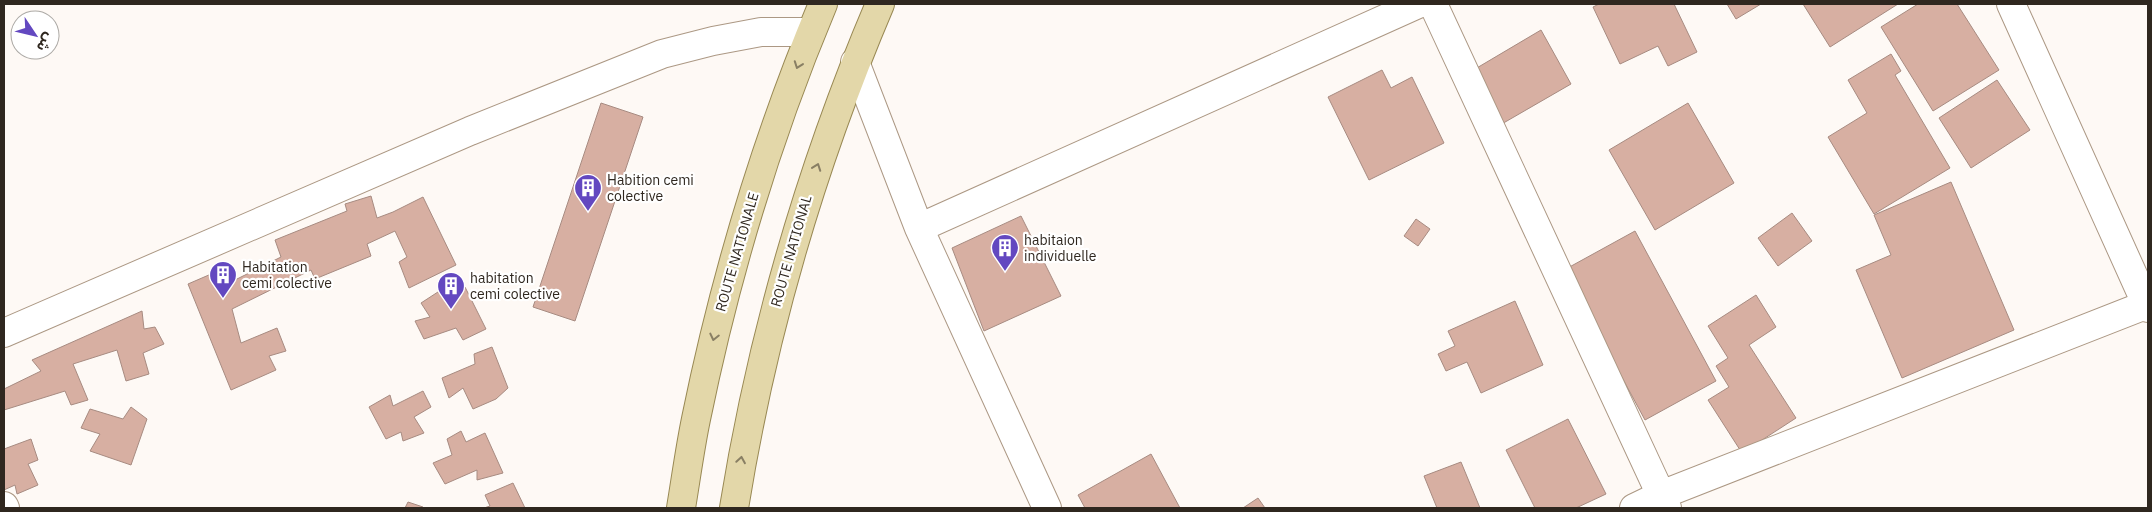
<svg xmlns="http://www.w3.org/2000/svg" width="2152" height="512" font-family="'IBM Plex Sans','Noto Sans Arabic',sans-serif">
<rect width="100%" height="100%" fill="#fef9f5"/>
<!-- building -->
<path fill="#d7afa2" stroke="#a78b81" d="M1599,4H1674L1697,52L1668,66L1658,46L1620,64L1593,7Z
M1727,4H1761L1736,19Z
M1803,4H1898L1830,47Z
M1918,4H1957L1999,70L1933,111L1881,27Z
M1541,30L1571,84L1500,125L1470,72Z
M1891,54L1901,71L1895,75L1950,168L1874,214L1828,137L1867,113L1848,80Z
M1382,70L1391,88L1412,77L1444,143L1369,180L1328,97Z
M1997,80L2030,130L1971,168L1939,118Z
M601,103L643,117L575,321L533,307Z
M1688,103L1734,183L1655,230L1609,150Z
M1951,182L2014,330L1902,378L1856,270L1891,255L1874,215Z
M371,196L377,218L393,212L423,197L456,265L409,288L399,262L407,257L395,231L367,244L371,256L315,279L311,270L232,309L241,343L277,328L286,351L269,356L276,370L231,390L188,284L225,268L235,280L281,257L275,240L347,211L345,204Z
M1792,213L1812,241L1778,266L1758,238Z
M1021,216L1061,296L984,331L952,248Z
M1416,219L1430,229L1418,246L1404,236Z
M1635,231L1716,381L1645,420L1564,270Z
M465,287L486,329L463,340L456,328L424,339L415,321L430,317L421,303L441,290L446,297Z
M1756,295L1776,327L1749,345L1796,418L1742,453L1708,400L1729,387L1716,366L1728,358L1708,326Z
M1515,301L1543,365L1481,393L1467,362L1446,371L1438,354L1455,346L1448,331Z
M142,311L144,329L155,327L164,344L143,353L149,374L126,381L117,350L73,364L88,400L71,405L65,391L4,410V389L41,371L32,360Z
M492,347L508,388L496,399L473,409L463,388L449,398L442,378L475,364L474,354Z
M423,391L431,407L414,417L424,433L403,441L401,432L386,439L369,407L390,395L393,406Z
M131,407L147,419L131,465L90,451L100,434L81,428L90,409L123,419Z
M1568,419L1606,494L1576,508H1535L1506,450Z
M461,431L466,442L485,433L503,473L477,480V470L445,484L433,463L452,455L447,439Z
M31,439L38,460L28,464L38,485L17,494L15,485L4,490V449Z
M1151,454L1180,508H1085L1078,495Z
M1461,462L1480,508H1437L1424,476Z
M513,483L525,508H484L490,506L485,495Z
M1258,498L1265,508H1243Z
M408,502L423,507L422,508H405Z"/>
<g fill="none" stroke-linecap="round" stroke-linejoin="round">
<defs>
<path id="street" d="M1433,4L1667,508
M2011,4L2148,308
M855,62L919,228L1047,508
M919,228L1418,4
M4,333L470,131L662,54L713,41L761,32H811
M4,506L5,508
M1634,508L1661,495L2148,304"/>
<path id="primary" d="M681,508C686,478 690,448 696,419C725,277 767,137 823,4
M734,508C762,334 811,166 880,4"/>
</defs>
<!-- street casing -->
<use href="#street" stroke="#ac9884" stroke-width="30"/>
<!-- primary casing -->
<use href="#primary" stroke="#988853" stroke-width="30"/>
<!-- street -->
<use href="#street" stroke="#fff" stroke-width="28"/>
<!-- primary -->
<use href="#primary" stroke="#e3d7a9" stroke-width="28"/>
</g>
<!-- one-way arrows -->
<defs><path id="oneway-chevron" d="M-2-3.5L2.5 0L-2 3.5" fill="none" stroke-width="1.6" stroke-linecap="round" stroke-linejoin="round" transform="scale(1.25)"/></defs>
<g stroke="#897f64">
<use href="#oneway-chevron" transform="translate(798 65) rotate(110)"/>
<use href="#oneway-chevron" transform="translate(817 167) rotate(-70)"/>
<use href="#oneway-chevron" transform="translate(714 337) rotate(103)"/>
<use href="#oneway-chevron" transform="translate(741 460) rotate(-81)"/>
</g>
<!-- icons -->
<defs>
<symbol id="building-pin" viewBox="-11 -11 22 30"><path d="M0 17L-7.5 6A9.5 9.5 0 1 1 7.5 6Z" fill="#6348c0" stroke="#fff"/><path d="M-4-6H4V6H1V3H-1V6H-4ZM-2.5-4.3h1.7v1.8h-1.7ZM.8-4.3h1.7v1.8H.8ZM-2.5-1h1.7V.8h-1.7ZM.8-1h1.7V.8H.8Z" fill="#fff"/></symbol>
</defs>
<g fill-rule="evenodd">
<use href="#building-pin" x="572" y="172" width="32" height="43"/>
<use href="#building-pin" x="989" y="232" width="32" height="43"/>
<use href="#building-pin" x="207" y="259" width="32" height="43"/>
<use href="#building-pin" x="435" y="270" width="32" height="43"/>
</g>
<g text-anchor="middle" stroke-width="4.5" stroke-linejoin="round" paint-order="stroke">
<!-- poi labels -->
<g font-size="14" fill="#2f271f" stroke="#fff" text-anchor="start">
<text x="607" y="185">Habition cemi<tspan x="607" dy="16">colective</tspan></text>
<text x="1024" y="245">habitaion<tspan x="1024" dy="16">individuelle</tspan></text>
<text x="242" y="272">Habitation<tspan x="242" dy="16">cemi colective</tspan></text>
<text x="470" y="283">habitation<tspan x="470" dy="16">cemi colective</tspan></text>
</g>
<!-- street labels -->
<g font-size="14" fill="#2f271f" stroke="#fff">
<text transform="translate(791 251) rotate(-74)" y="5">ROUTE NATIONAL</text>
<text transform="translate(737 252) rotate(-74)" y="5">ROUTE NATIONALE</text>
</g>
</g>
<!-- border -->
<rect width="2152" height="512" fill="none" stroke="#2f271f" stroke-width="10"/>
<!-- north arrow -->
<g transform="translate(35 35) rotate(125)"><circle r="24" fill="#ffffff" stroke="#aca9a5"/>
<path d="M0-4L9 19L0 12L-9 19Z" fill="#6348c0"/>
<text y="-8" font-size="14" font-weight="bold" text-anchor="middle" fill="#2f271f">ش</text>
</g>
</svg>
